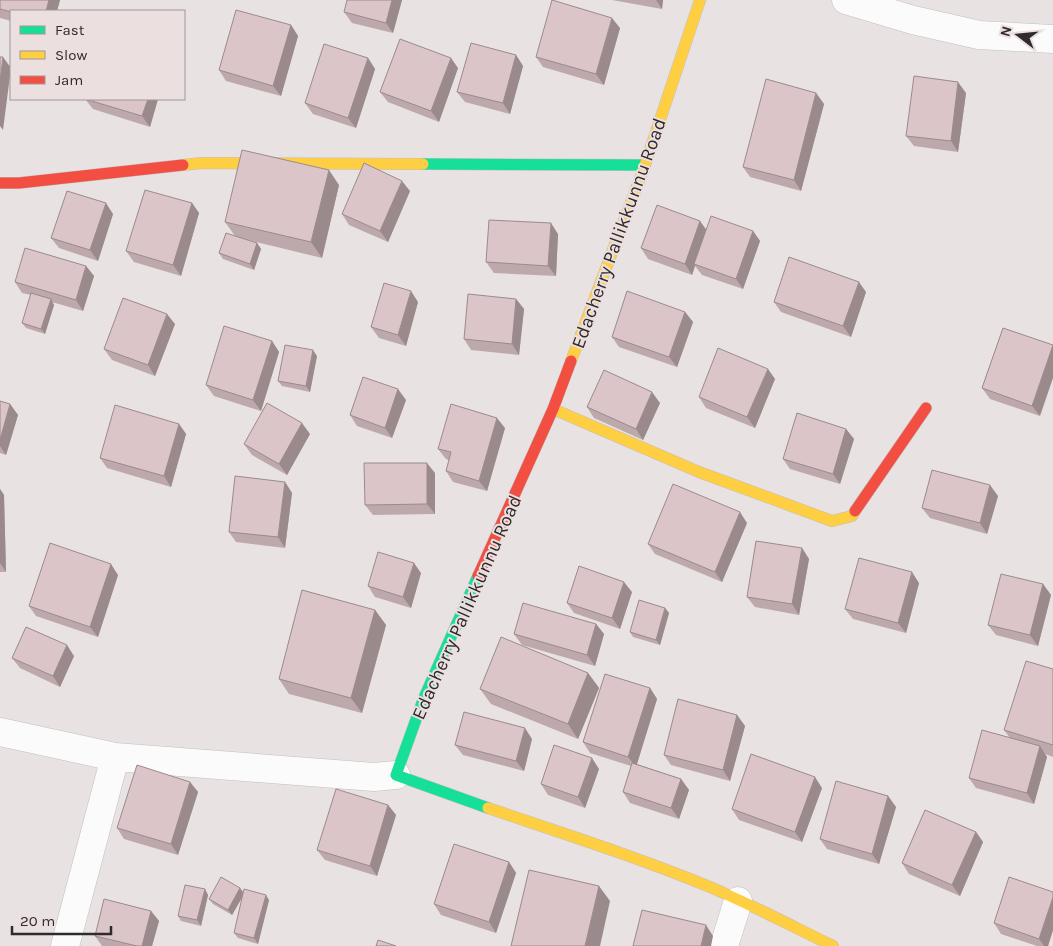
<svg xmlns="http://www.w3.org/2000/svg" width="1053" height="946" font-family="Karla,sans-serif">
<rect width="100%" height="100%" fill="#e8e2e2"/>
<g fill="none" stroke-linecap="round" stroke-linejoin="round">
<defs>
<path id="street" d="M846,0L913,20L979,35L1053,39
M0,732L115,757L65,946
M115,757L374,777L396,775
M724,946L738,901"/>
<path id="fast" d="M423,164L645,165
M478,576L423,700L396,775L488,808"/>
<path id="slow" d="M183,165L201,163L423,164
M571,361L645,165L700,0
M553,409L699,472L832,521L852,516L855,511
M488,808C562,833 637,857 710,887C752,905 792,926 833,946"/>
<path id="jam" d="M0,183H19L183,165
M855,511L926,408
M478,576L553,409L571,361"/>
</defs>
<!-- street casing -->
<use href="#street" stroke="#c3bebe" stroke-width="29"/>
<!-- fast casing -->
<use href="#fast" stroke="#c3bebe" stroke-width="12"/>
<!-- slow casing -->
<use href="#slow" stroke="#c3bebe" stroke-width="12"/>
<!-- jam casing -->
<use href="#jam" stroke="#c3bebe" stroke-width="12"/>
<!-- street -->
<use href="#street" stroke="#fcfbfb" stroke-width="28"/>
<!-- fast -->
<use href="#fast" stroke="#16e098" stroke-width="11"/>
<!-- slow -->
<use href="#slow" stroke="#ffcf43" stroke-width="11"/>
<!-- jam -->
<use href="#jam" stroke="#f24e42" stroke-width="11"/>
</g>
<!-- wall -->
<path fill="#bda9ac" d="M0,0H60L57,11H11V21L0,18Z
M402,0L393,33L352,23L344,12Z
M612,0H663L662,9Z
M291,25L298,36L281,96L226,81L219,70Z
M620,28L604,85L543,67L536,57Z
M516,55L523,66L510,114L465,102L457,92Z
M368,58L375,69L356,128L313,114L305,103Z
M458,68L439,122L388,102L380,92Z
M816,93L824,104L801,191L750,177L743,167Z
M966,93L958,152L914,146L906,136Z
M85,99H158L150,127L93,109Z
M339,185L322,258L244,239L257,243L261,249L254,270L223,259L219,253L235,236L225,222Z
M410,191L388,242L349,225L342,214Z
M192,203L199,213L181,276L134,262L126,251Z
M113,214L98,261L59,248L51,238Z
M706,230L753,231L760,241L743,289L702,275L695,266L692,275L648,259L641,248Z
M558,234L556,276L494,273L486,262Z
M86,266L94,276L83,311L52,302L54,305L45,334L26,328L22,323L31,295L22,293L15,282Z
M866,292L851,337L781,312L774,302Z
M516,299L524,309L519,355L471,350L464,339Z
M418,302L406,346L379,338L371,327Z
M685,312L693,322L677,367L619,347L612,337Z
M175,324L155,376L112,360L104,349Z
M1003,328L1040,416L990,399L982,388Z
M272,341L279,352L261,411L214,396L206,385Z
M317,356L310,392L282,386L278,381Z
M775,379L755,428L706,408L699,397Z
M406,400L392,438L357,426L350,415Z
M0,401L10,404L18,415L6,455L0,453Z
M660,403L643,440L594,418L587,407Z
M179,424L186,434L171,487L107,468L100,458Z
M505,428L487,491L453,482L446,471L449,460L446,459L438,449Z
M846,429L854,439L840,484L790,469L783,459Z
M310,434L287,475L252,455L244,444Z
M435,473V514L373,515L365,505Z
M285,482L292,493L285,548L236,542L229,532Z
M0,489L4,495L6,572H0Z
M998,496L987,534L930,518L922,508Z
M747,523L722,582L655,554L648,544Z
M802,548L809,559L799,615L755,607L747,597Z
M421,573L411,608L375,597L368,586Z
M118,575L98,637L36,616L29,606Z
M919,583L906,633L853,619L845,609Z
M1043,584L1051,595L1038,646L996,635L988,625Z
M632,592L620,629L574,613L567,603Z
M665,608L669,613L660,645L633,637L630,632Z
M375,610L386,625L362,713L289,694L279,679Z
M596,624L604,634L595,666L522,645L514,634Z
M74,656L60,687L20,668L12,658Z
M1053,669V757L1045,754L1047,757L1034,804L976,788L969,778L1010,738L1004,730Z
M588,673L599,688L578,739L491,704L480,689Z
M650,688L657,699L637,764L681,779L689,790L679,819L630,803L623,792L631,766L590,753L583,742Z
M737,715L745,726L730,781L671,765L664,755Z
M532,739L524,771L463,755L455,745Z
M599,769L585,808L548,795L541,784Z
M190,782L198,792L178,855L124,839L117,828Z
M822,788L802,842L739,820L732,809Z
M888,796L896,807L879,864L827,849L820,839Z
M388,805L396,815L377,876L325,860L317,850Z
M976,832L983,842L960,896L909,874L902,863Z
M509,862L516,873L496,933L441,915L434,904Z
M240,888L244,893L269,900L258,944L238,938L234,933L243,896L232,915L213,904L209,899Z
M205,889L208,895L201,926L181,921L178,916Z
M151,911L159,921L152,946H102L95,936Z
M994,923L1053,930L1048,946H1037L1001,934Z"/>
<!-- shaded-wall -->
<path fill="#9a8a8c" d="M49,0H60L57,11H46Z
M392,0H402L393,33L386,23Z
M656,0H663L662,9Z
M612,18L620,28L604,85L596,74Z
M291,25L298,36L281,96L273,86Z
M516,55L523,66L510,114L503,103Z
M3,57L11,68L3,130L0,126V82Z
M368,58L375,69L356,128L348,118Z
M451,58L458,68L439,122L431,111Z
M958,82L966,93L958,152L951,141Z
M816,93L824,104L801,191L794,180Z
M148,99H158L150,127L142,116Z
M329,170L339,185L322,258L311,242Z
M402,181L410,191L388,242L380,231Z
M106,203L113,214L98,261L90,250Z
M192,203L199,213L181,276L173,265Z
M700,221L708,232L694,264L695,266L692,275L685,264Z
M551,223L558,234L556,276L548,266Z
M753,231L760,241L743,289L736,279Z
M257,243L261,249L254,270L250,264Z
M86,266L94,276L83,311L76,300Z
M859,282L866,292L851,337L843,326Z
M411,291L418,302L406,346L398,335Z
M51,299L54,305L45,334L41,329Z
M516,299L524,309L519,355L512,344Z
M685,312L693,322L677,367L669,357Z
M167,314L175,324L155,376L148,365Z
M272,341L279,352L261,411L253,400Z
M1053,345V378L1040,416L1032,406Z
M313,350L317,356L310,392L306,386Z
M768,369L775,379L755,428L747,417Z
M398,389L406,400L392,438L385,428Z
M652,392L660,403L643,440L636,429Z
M10,404L18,415L6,455L0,446V440Z
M497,418L505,428L487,491L479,481Z
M302,423L310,434L287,475L279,464Z
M179,424L186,434L171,487L164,476Z
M846,429L854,439L840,484L833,474Z
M427,463L435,473V514L427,504Z
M285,482L292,493L285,548L278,537Z
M990,485L998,496L987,534L980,523Z
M0,489L4,495L6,572L0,563Z
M740,512L747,523L722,582L715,572Z
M802,548L809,559L799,615L792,604Z
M414,563L421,573L411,608L403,597Z
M111,564L118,575L98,637L90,627Z
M912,572L919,583L906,633L898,623Z
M624,582L632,592L620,629L612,618Z
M1043,584L1051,595L1038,646L1030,635Z
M665,608L669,613L660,645L656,640Z
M375,610L386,625L362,713L351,698Z
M596,624L604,634L595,666L587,655Z
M67,645L74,656L60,687L53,676Z
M588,673L599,688L578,739L568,724Z
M650,688L657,699L636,767L628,757Z
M737,715L745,726L730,781L723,770Z
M525,728L532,739L524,771L516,761Z
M1040,746L1047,757L1034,804L1027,793Z
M592,758L599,769L585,808L578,797Z
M815,777L822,788L802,842L795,832Z
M681,779L689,790L679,819L671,808Z
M190,782L198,792L178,855L171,844Z
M888,796L896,807L879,864L872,854Z
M388,805L396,815L377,876L370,866Z
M976,832L983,842L960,896L952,885Z
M509,862L516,873L496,933L489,922Z
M599,886L610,901L600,946H585Z
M240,888L244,894L232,915L228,910Z
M205,889L208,895L201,926L197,920Z
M266,895L269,900L258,944L254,938Z
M1053,897V930L1048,946H1044L1039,939Z
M151,911L159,921L152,946H142Z
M706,925L713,936L711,946H701Z"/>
<!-- building -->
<path fill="#dcc5c8" stroke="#9a8a8c" d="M0,0H49L46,11H11V12L0,9Z
M347,0H392L386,23L344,12Z
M552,0L612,18L596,74L536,57Z
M236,10L291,25L273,86L219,70Z
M400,39L451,58L431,111L380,92Z
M471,43L516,55L503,103L457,92Z
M324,44L368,58L348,118L305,103Z
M0,57H3L0,82Z
M914,76L958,82L951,141L906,136Z
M766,79L816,93L794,180L743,167Z
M85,99H148L142,116Z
M242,150L329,170L311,242L225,222Z
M364,163L402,181L380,231L342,214Z
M145,190L192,203L173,265L126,251Z
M67,191L106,203L90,250L51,238Z
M657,205L700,221L685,264L641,248Z
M711,216L753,231L736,279L694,264Z
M489,220L551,223L548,266L486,262Z
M226,233L257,243L250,264L219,253Z
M25,248L86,266L76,300L15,282Z
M789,257L859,282L843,326L774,302Z
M384,283L411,291L398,335L371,327Z
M627,291L685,312L669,357L612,337Z
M31,293L51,299L41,329L22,323Z
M468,294L516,299L512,344L464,339Z
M123,298L167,314L148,365L104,349Z
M224,326L272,341L253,400L206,385Z
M1003,328L1053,345L1032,406L982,388Z
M285,345L313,350L306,386L278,381Z
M718,348L768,369L747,417L699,397Z
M604,370L652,392L636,429L587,407Z
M363,377L398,389L385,428L350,415Z
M0,401L10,404L0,440Z
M267,403L302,423L279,464L244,444Z
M451,404L497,418L479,481L446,471L451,452L438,449Z
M115,405L179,424L164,476L100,458Z
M797,413L846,429L833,474L783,459Z
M364,463H427V504L365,505Z
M932,470L990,485L980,523L922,508Z
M235,476L285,482L278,537L229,532Z
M673,484L740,512L715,572L648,544Z
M756,541L802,548L792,604L747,597Z
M50,543L111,564L90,627L29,606Z
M378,552L414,563L403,597L368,586Z
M859,558L912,572L898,623L845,609Z
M579,566L624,582L612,618L567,603Z
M1001,574L1043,584L1030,635L988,625Z
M302,590L375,610L351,698L279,679Z
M639,600L665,608L656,640L630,632Z
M523,603L596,624L587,655L514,634Z
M26,627L67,645L53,676L12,658Z
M501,637L588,673L568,724L480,689Z
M1026,661L1053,669V745L1004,730Z
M605,674L650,688L628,757L583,742Z
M678,699L737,715L723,770L664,755Z
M464,712L525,728L516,761L455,745Z
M982,730L1040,746L1027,793L969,778Z
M554,745L592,758L578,797L541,784Z
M751,754L815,777L795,832L732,809Z
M632,763L681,779L671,808L623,792Z
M137,765L190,782L171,844L117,828Z
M836,781L888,796L872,854L820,839Z
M336,789L388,805L370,866L317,850Z
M925,810L976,832L952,885L902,863Z
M454,844L509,862L489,922L434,904Z
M529,870L599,886L585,946H511Z
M221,877L240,888L228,910L209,899Z
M1009,877L1053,892V897L1039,939L994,923Z
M185,885L205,889L197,920L178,916Z
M244,889L266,895L254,938L234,933Z
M104,899L151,911L142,946H137L95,936Z
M642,910L706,925L701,946H633Z
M378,940L396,946H376Z"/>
<g text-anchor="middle" stroke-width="4" stroke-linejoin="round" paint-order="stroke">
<!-- street labels -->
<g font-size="19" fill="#2f2a2b" stroke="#ebdfe0">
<text transform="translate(618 233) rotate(-70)" y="7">Edacherry Pallikkunnu Road</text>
<text transform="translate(466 607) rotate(-66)" y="7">Edacherry Pallikkunnu Road</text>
</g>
</g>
<!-- legend -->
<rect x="10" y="10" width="175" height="90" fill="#ebdfe0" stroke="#a09798"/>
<rect x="20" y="26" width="25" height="8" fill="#16e098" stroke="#a09798"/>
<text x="55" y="35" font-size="15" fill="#2f2a2b">Fast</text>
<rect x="20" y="51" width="25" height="8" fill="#ffcf43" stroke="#a09798"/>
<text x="55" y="60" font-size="15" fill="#2f2a2b">Slow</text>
<rect x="20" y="76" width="25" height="8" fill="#f24e42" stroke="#a09798"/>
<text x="55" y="85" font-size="15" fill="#2f2a2b">Jam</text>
<!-- north arrow -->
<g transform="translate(1018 35) rotate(286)" stroke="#ebdfe0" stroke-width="4" paint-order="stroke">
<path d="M0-4L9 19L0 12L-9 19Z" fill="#2f2a2b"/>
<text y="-8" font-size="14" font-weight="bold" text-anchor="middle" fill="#2f2a2b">N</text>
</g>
<!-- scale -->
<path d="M12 926v8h99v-8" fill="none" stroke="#2f2a2b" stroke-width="2.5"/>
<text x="20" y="926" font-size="15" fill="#2f2a2b" stroke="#ebdfe0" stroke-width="4" paint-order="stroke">20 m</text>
</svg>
